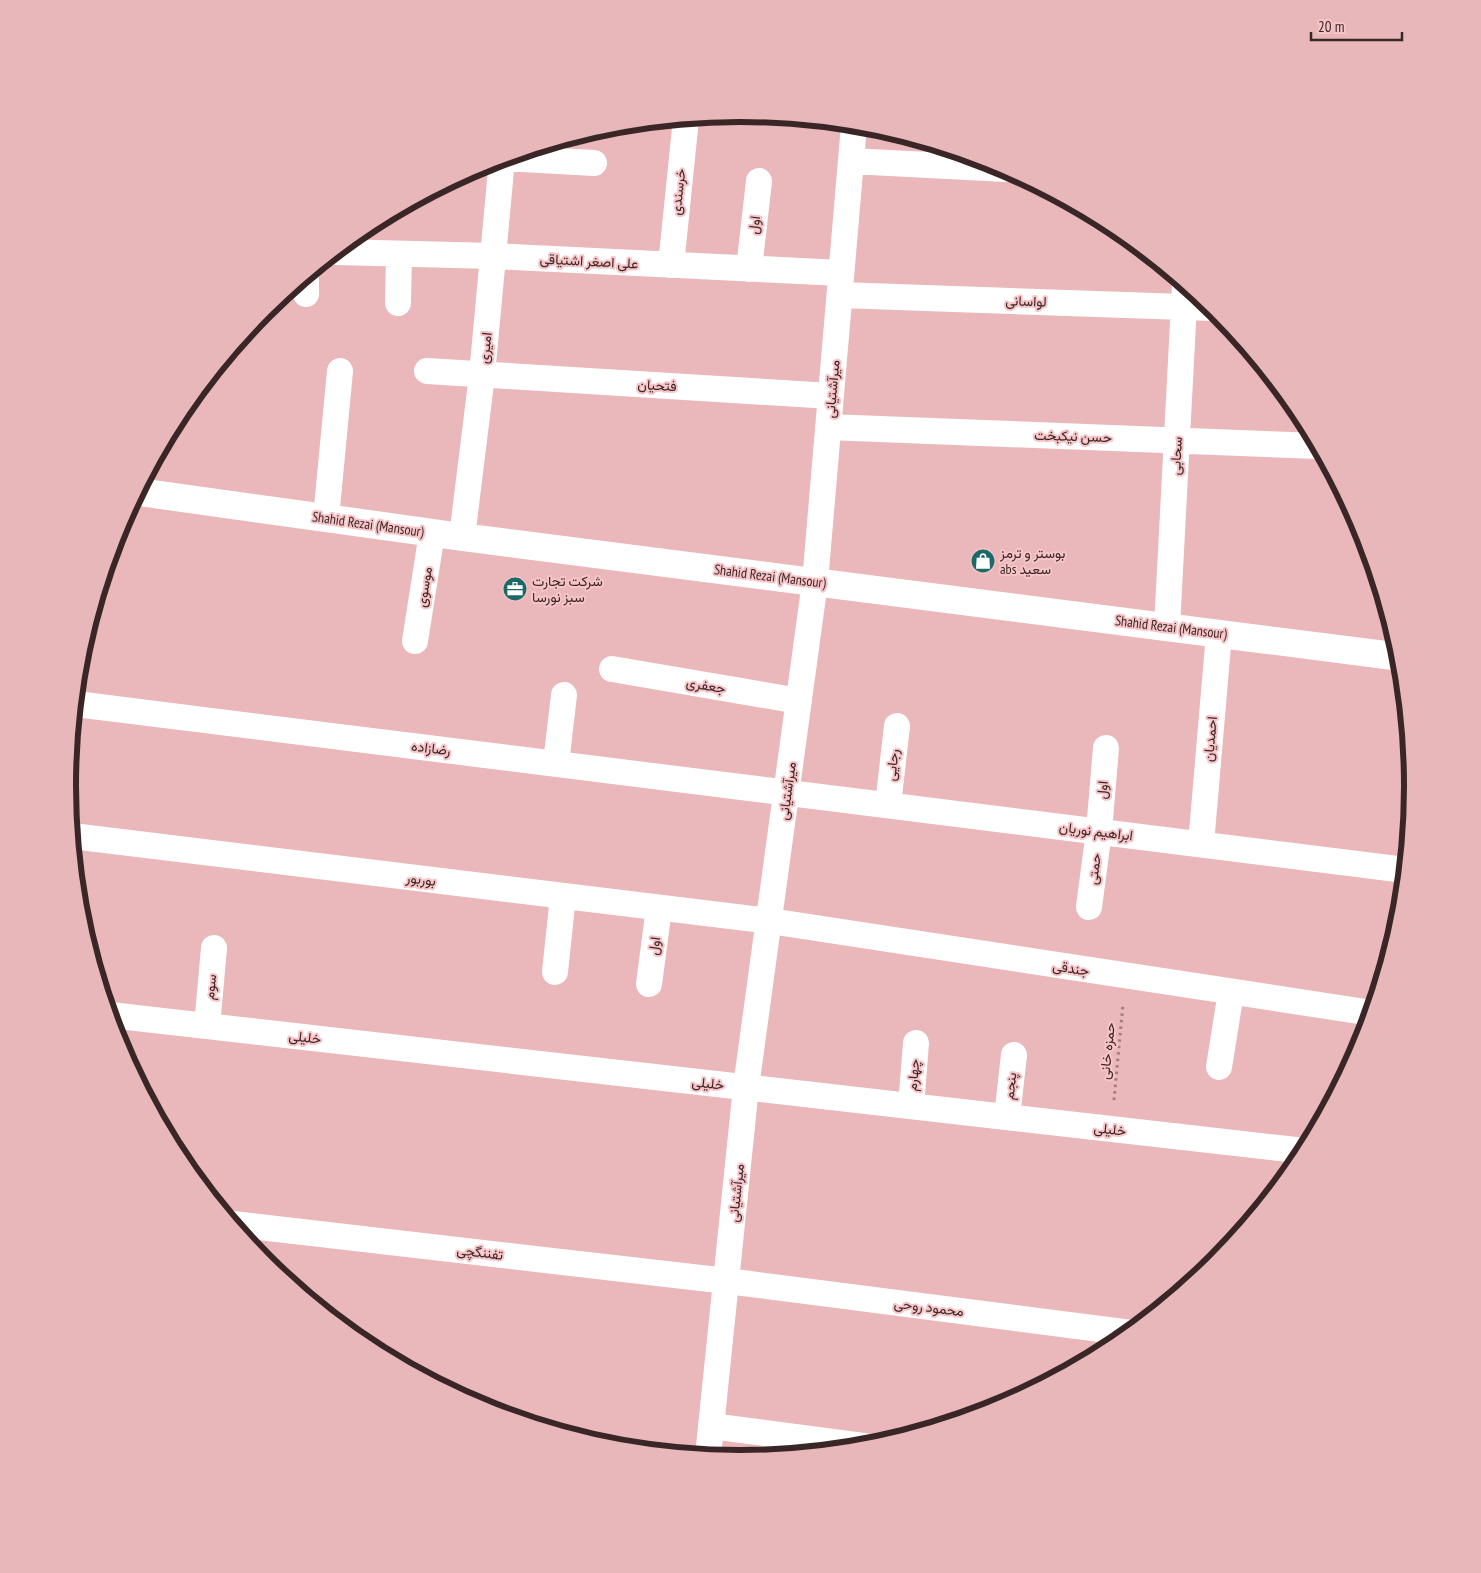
<svg xmlns="http://www.w3.org/2000/svg" width="1481" height="1573" font-family="'PT Sans Narrow',Vazirmatn,sans-serif">
<rect width="100%" height="100%" fill="#eab8ba"/>
<g fill="none" stroke-linecap="round" stroke-linejoin="round">
<!-- path -->
<path stroke="#a27c7e" stroke-width="3" stroke-dasharray="2.5 4" stroke-linecap="butt" d="M1114,1100L1123,1004"/>
<!-- minor -->
<path stroke="#fff" stroke-width="26" d="M505,158L594,163
M851,161L1006,169
M336,252L494,256L841,273
M671,265L686,119
M749,269L759,181
M306,294V276
M840,295L1213,308
M398,303L399,255
M427,371L831,396
M828,427L1318,446
M326,518L340,371
M462,537L482,375L502,159
M1167,627L1185,285
M415,641L432,533
M612,669L799,701
M76,704L1405,870
M556,763L564,695
M888,805L897,726
M72,836L770,921L1372,1013
M1201,844L1219,634
M1089,907L1099,831L1106,748
M555,972L563,896
M649,984L659,908
M110,1015L1305,1151
M207,1026L214,948
M1219,1067L1231,992
M911,1106L916,1043
M1007,1117L1014,1055
M233,1224L727,1281L1131,1333
M711,1426L871,1447
M708,1456L746,1087L815,582L854,125"/>
<!-- secondary -->
<path stroke="#fff" stroke-width="28" d="M139,492L462,537L1401,657"/>
</g>
<!-- icons -->
<defs>
<symbol id="shop-disc" viewBox="-11 -11 22 22"><circle r="9.5" fill="#1b6969" stroke="#f7c4c7"/><path d="M-5-2.5h2.3a2.7 3.5 0 0 1 5.4 0H5L5.5 6h-11ZM-1.5-2.5h3a1.5 2.3 0 0 0-3 0Z" fill="#fff"/></symbol>
<symbol id="office-disc" viewBox="-11 -11 22 22"><circle r="9.5" fill="#1b6969" stroke="#f7c4c7"/><path d="M-6-3h4V-5.5h4V-3h4V5H-6ZM-1-4.5V-3h2v-1.5ZM-6 0V1H6V0Z" fill="#fff"/></symbol>
</defs>
<g fill-rule="evenodd">
<use href="#shop-disc" x="969" y="547" width="28" height="28"/>
<use href="#office-disc" x="501" y="575" width="28" height="28"/>
</g>
<g text-anchor="middle" stroke-width="4" stroke-linejoin="round" paint-order="stroke">
<!-- street labels -->
<g font-size="14" fill="#3a2627" stroke="#f7c4c7">
<text transform="translate(678 192) rotate(-84)" y="5">خرسندی</text>
<text transform="translate(754 225) rotate(-83)" y="5">اول</text>
<text transform="translate(589 261) rotate(3)" y="5">علی اصغر اشتیاقی</text>
<text transform="translate(1026 301) rotate(2)" y="5">لواسانی</text>
<text transform="translate(485 348) rotate(-84)" y="5">امیری</text>
<text transform="translate(657 385) rotate(3)" y="5">فتحیان</text>
<text transform="translate(832 389) rotate(-85)" y="5">میرآشتیانی</text>
<text transform="translate(1073 436) rotate(2)" y="5">حسن نیکبخت</text>
<text transform="translate(1176 456) rotate(-87)" y="5">سحابی</text>
<text transform="translate(368 524) rotate(8)" y="5">Shahid Rezai (Mansour)</text>
<text transform="translate(770 576) rotate(7)" y="5">Shahid Rezai (Mansour)</text>
<text transform="translate(424 587) rotate(-81)" y="5">موسوی</text>
<text transform="translate(1171 627) rotate(7)" y="5">Shahid Rezai (Mansour)</text>
<text transform="translate(706 685) rotate(10)" y="5">جعفری</text>
<text transform="translate(1210 739) rotate(-85)" y="5">احمدیان</text>
<text transform="translate(431 748) rotate(7)" y="5">رضازاده</text>
<text transform="translate(892 765) rotate(-84)" y="5">رجایی</text>
<text transform="translate(1102 790) rotate(-85)" y="5">اول</text>
<text transform="translate(787 791) rotate(-82)" y="5">میرآشتیانی</text>
<text transform="translate(1096 831) rotate(7)" y="5">ابراهیم نوریان</text>
<text transform="translate(1094 869) rotate(-83)" y="5">حمتی</text>
<text transform="translate(421 879) rotate(7)" y="5">بوربور</text>
<text transform="translate(654 946) rotate(-82)" y="5">اول</text>
<text transform="translate(1071 968) rotate(9)" y="5">جندقی</text>
<text transform="translate(210 987) rotate(-84)" y="5">سوم</text>
<text transform="translate(305 1037) rotate(6)" y="5">خلیلی</text>
<text transform="translate(1107 1051) rotate(-84)" y="5">حمزه خانی</text>
<text transform="translate(913 1075) rotate(-85)" y="5">چهارم</text>
<text transform="translate(708 1083) rotate(6)" y="5">خلیلی</text>
<text transform="translate(1010 1086) rotate(-84)" y="5">پنجم</text>
<text transform="translate(1110 1129) rotate(6)" y="5">خلیلی</text>
<text transform="translate(736 1193) rotate(-84)" y="5">میرآشتیانی</text>
<text transform="translate(480 1252) rotate(7)" y="5">تفننگچی</text>
<text transform="translate(929 1307) rotate(7)" y="5">محمود روحی</text>
</g>
<!-- poi labels -->
<g font-size="14" fill="#3a2627" stroke="#f7c4c7" text-anchor="start">
<text x="1000" y="558">بوستر و ترمز<tspan x="1000" dy="16">abs سعید</tspan></text>
<text x="532" y="586">شرکت تجارت<tspan x="532" dy="16">سبز نورسا</tspan></text>
</g>
</g>
<!-- crop -->
<path d="M0 0H1481V1573H0ZM76 786a664 664 0 1 1 1328 0a664 664 0 1 1-1328 0Z" fill="#e8b7ba" fill-rule="evenodd"/>
<path fill="none" stroke="#3a2627" stroke-width="6" d="M76 786a664 664 0 1 1 1328 0a664 664 0 1 1-1328 0Z"/>
<!-- scale -->
<path d="M1311 32v8h91v-8" fill="none" stroke="#3a2627" stroke-width="2.5"/>
<text x="1318" y="32" font-size="15" fill="#3a2627" stroke="#f7c4c7" stroke-width="4" paint-order="stroke">20 m</text>
</svg>
